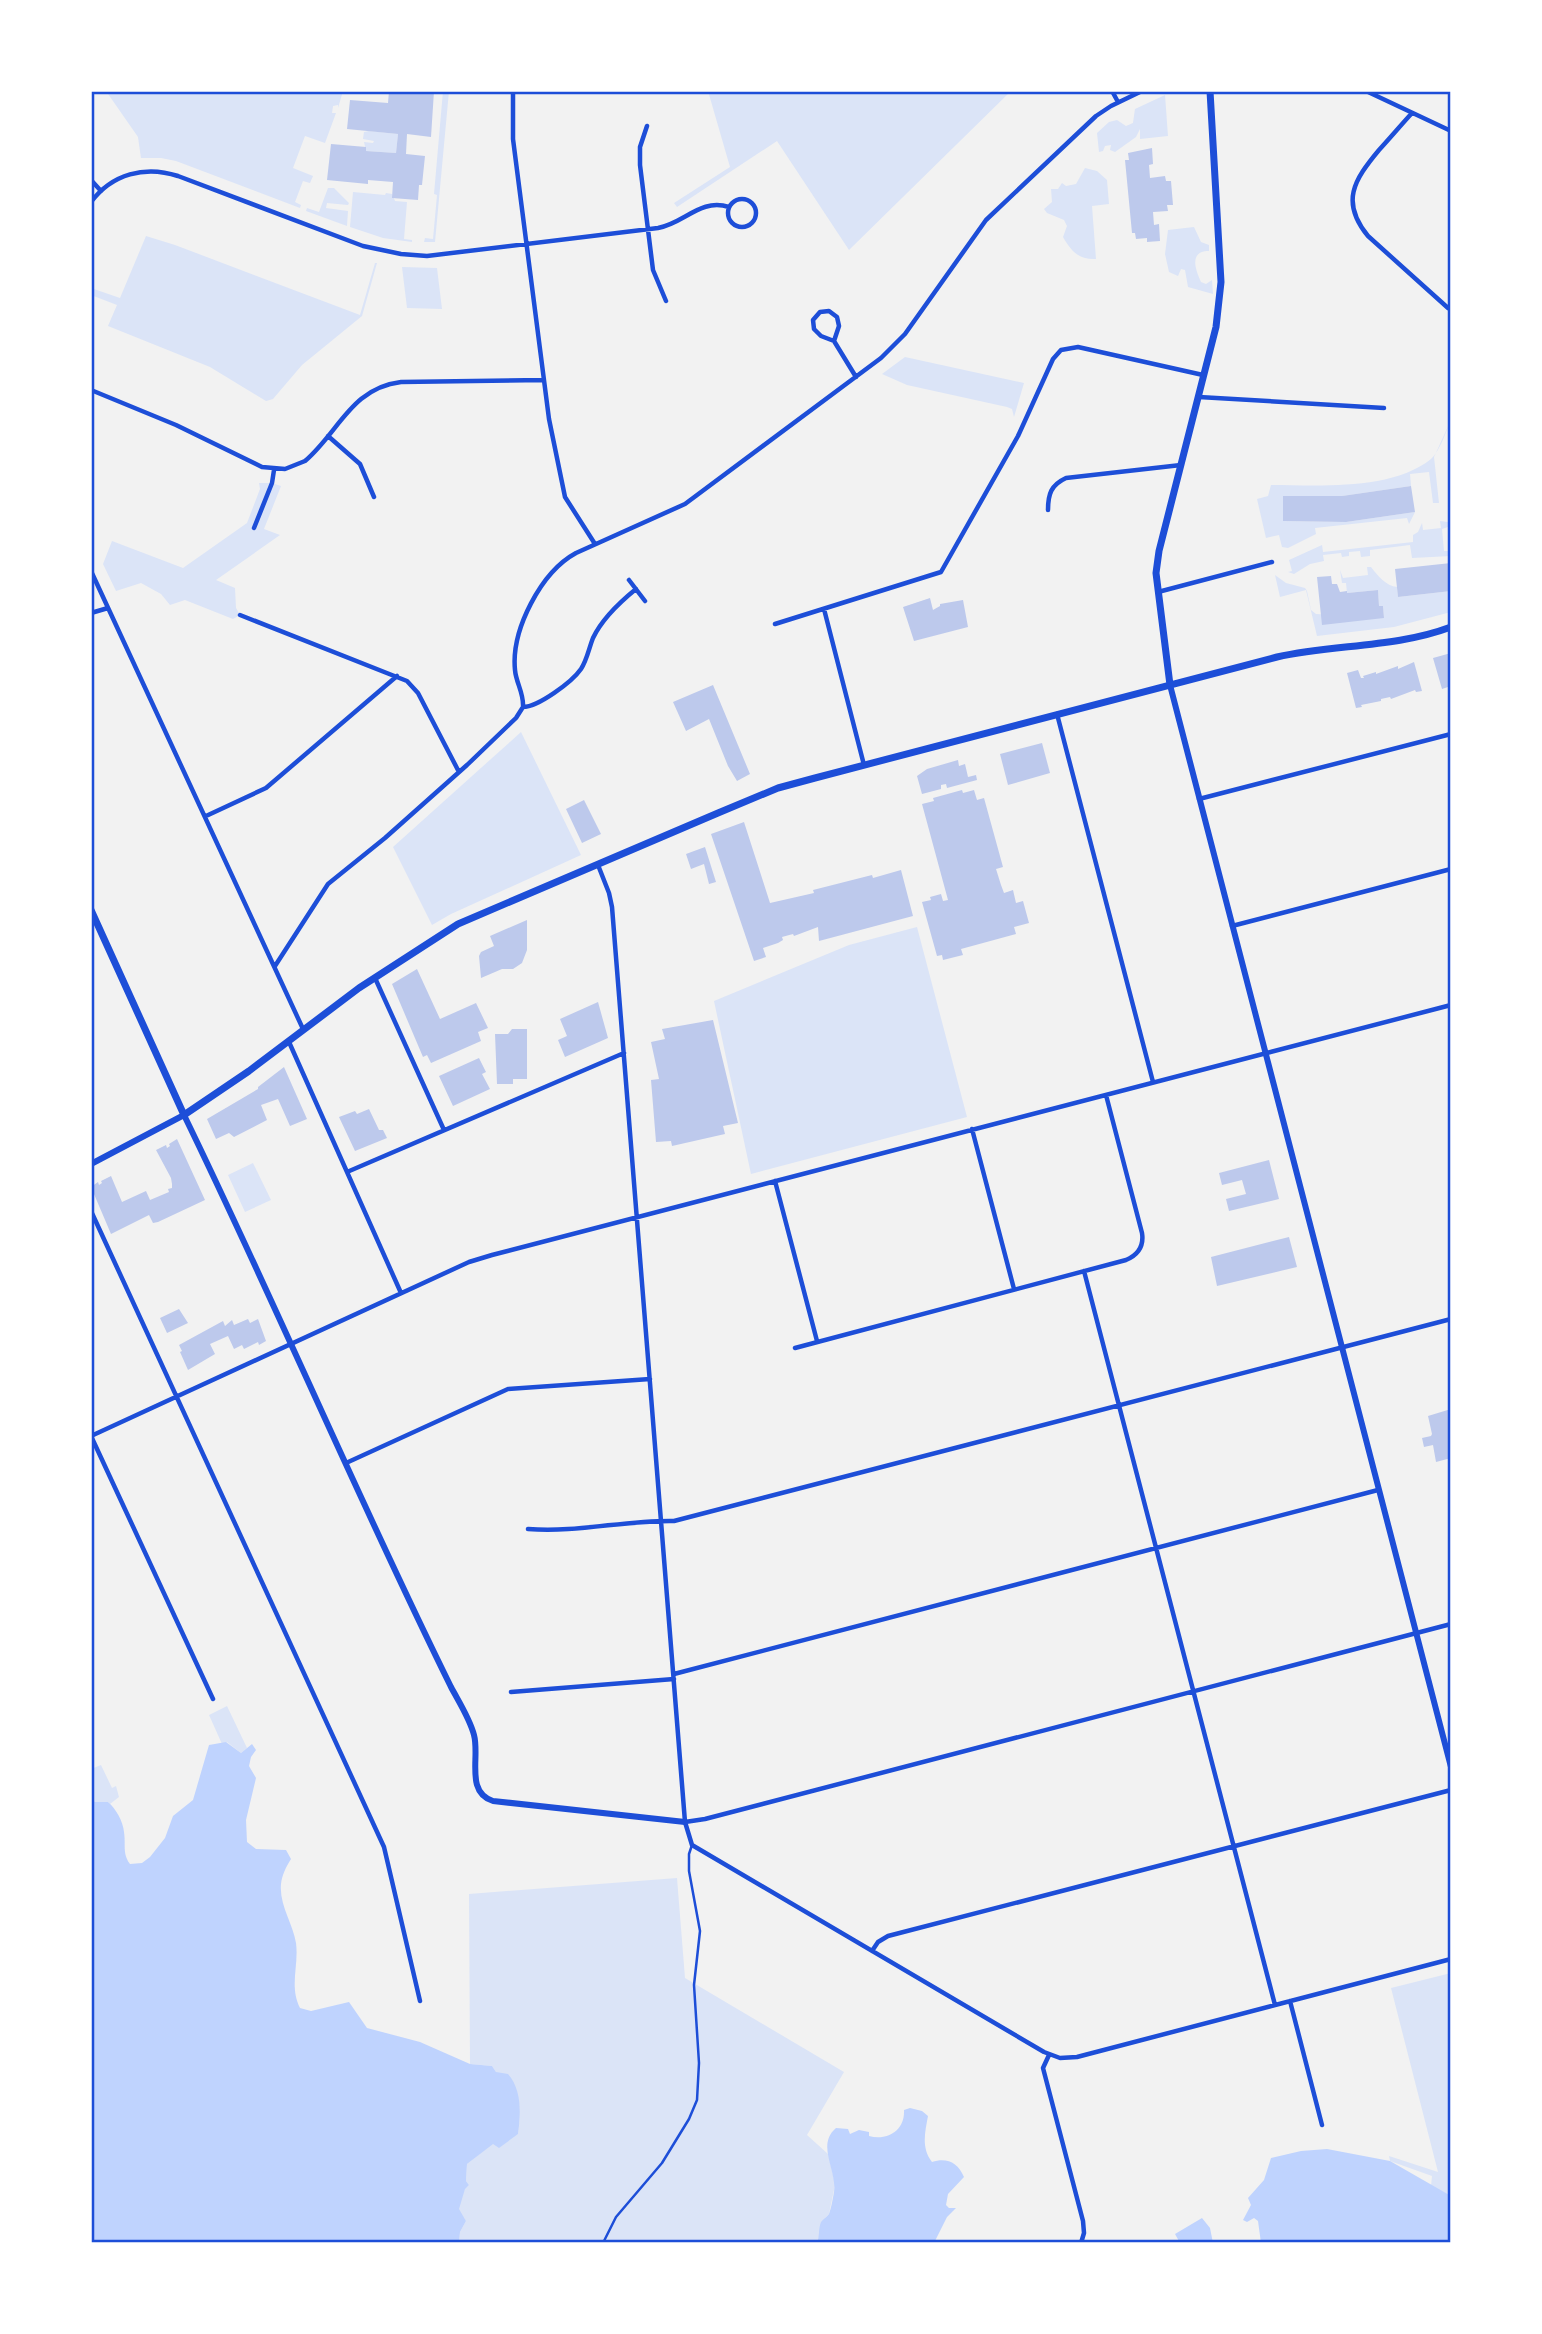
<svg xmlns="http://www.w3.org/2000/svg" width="1542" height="2334" font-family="'Varela Round',sans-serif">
<rect width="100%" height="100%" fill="#f2f2f2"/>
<!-- green -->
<path fill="#dbe4f7" d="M106,91H343L338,108V105L333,106L332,113H336L325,143L305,136L293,168L313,176L310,183L303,181L295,202L301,205L300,208L176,161L161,158H141L138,137Z
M443,91H449L435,242H424L425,238L433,239L437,195L434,194Z
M708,91H1011L849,250L777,141L677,207L674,203L730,167Z
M1165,95L1168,136L1140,139V129L1136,137L1115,152L1110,150L1111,145L1105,146L1103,151L1099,152L1097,133L1109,122L1117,120L1126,126L1133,123L1135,109Z
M369,131L398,134L396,153L366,151L364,142L373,143L374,141L363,139L364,132Z
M1085,168L1097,171L1107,180L1109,204L1092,206L1096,259C1079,260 1071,251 1063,237L1067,226L1064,220L1047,213L1044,209L1052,202L1051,189H1058L1062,183L1066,186L1076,184Z
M328,188H334L349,203L348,205L327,203L326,208L348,211L347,226L306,211L307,208L319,212Z
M353,192L385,195L386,193L392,194L395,201L407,202L404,239L412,240V242L383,238L350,227Z
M1194,227L1201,242L1209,245V251C1189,251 1195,269 1201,282L1206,284L1212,280L1213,294L1188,287L1185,270L1181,269L1178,276L1169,272L1165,254L1168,230Z
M146,236L175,245L360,315L375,263H377L362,316L302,365L273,399L266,401L210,367L108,326L117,305L91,295V288L120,298Z
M402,267L437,268L442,309L407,308Z
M905,357L1024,383L1014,417L1012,409L1007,407L907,385L882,374Z
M1451,420L1434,457L1439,503H1433L1429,472L1410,474L1411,486L1342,496L1283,497V521L1346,522L1415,512L1409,524L1407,518L1315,528L1316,534L1288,548L1282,547L1279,535L1266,538L1257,499L1268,496L1271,485C1319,485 1391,491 1431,459C1440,451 1446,431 1451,420Z
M259,483H272L281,486L264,529L280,535L216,580L235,588L236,608L240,615L233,619L185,600L170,605L161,594L141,583L116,591L103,564L112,541L183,568L247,523L260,489Z
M1440,521L1448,522V527L1442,529L1444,551H1451V556L1412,558L1410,545L1370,550V556L1361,557L1360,551L1349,552V556L1342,557L1341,553L1323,555L1324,561L1310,564L1294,574L1288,572L1292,571L1289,560L1322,545L1323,552L1413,542V535L1418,532L1422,523L1423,530L1441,528Z
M1367,567H1371C1378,576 1386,586 1397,587L1398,597L1451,591V612L1394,627L1317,636L1306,590L1280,597L1275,575L1286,583L1305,588L1307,591L1311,610L1316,614L1384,618L1383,606H1379L1378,590L1347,593L1346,583H1342L1340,570L1343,578L1368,575Z
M521,732L581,855L451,914L432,925L393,847Z
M917,927L967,1117L751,1174L714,1001L849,945Z
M253,1163L271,1200L245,1212L228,1175Z
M227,1706L247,1748L241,1753L227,1742L222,1744L209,1715Z
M101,1765L112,1788L116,1786L119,1797L110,1804L108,1802H95L91,1798V1769Z
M677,1878L685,1978L844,2072L807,2135L828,2154L834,2179V2190L829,2214L825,2218L817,2243H459L460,2232L466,2221L458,2209L465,2188L469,2185L466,2181L467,2164L493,2143L518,2134C525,2087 512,2099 492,2066L470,2064L469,1894Z
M1451,1973V2196L1431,2186L1432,2176L1390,2161L1389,2156L1438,2172L1391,1988Z"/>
<!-- water -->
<path fill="#bfd3fe" d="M226,1742L241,1753L252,1744L256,1750L251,1757L249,1766L256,1778L246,1820L247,1842L256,1849L286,1850L291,1859C286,1867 282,1875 281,1884C279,1905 293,1923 296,1943C299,1966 289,1986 300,2008L311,2011L349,2002L367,2028L420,2042L470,2064L492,2066L496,2072L508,2074C522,2090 521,2114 518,2134L499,2148L493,2144L467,2164L466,2181L469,2185L465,2189L459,2209L466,2221L460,2232L459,2243H91V1798L95,1802H108C116,1809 123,1821 124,1832C126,1845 122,1853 130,1864L142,1863L150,1857L165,1838L173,1816L193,1800L209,1745Z
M910,2108L922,2111L928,2116C925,2132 921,2148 932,2162C946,2157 958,2162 964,2177L948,2194L946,2205L949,2208H956L947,2217L934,2243H817C820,2235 818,2230 821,2222C823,2219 827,2217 829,2214C831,2209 833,2198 834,2192C837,2170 816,2145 836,2128L848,2129L850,2134L859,2130L869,2132V2136C888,2141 905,2130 904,2110Z
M1327,2149L1390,2161L1451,2196V2243H1261L1258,2221L1254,2218L1247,2222L1243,2220L1251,2205L1248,2198L1264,2180L1271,2158L1301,2151Z
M1202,2218L1210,2228L1213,2243H1180L1175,2234Z"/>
<!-- building -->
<path fill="#bdc9ec" d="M389,91H434L431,137L407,134L406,154L425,156L422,185H419L418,200L392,198L393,182L368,180V184L327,180L331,144L366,147V151L396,153L398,134L347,129L350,100L388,103Z
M1152,148L1153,164L1149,165L1150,178L1165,176L1166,181H1171L1173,205H1167L1168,211L1153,212L1154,225L1159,224L1160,241L1147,242V238L1136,239L1135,233H1132L1125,160H1129L1128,153Z
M1411,486L1415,512L1346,522L1283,521V496H1342Z
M1451,563V591L1398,597L1395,569Z
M1331,576L1332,584H1337L1340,592L1347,591V593L1378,590L1379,606H1383L1384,618L1322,625L1317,577Z
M930,598L933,610L940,606V604L963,600L968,627L914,641L903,607Z
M1451,653V686L1442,689L1433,658Z
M1414,662L1422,691L1416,692L1415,690L1391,699L1390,697L1381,699V701L1361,705L1362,707L1356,708L1347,673L1358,670L1361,678H1364L1363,676L1376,672V674L1398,666V669Z
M713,685L750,774L737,781L728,766L709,719L686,731L673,702Z
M1042,743L1050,773L1008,785L1000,754Z
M958,760L959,766L965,764L968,777L976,775L977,780L947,788L946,784L941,785V789L922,794L917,776L927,769Z
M962,790L963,793L974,790L977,800L984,798L1003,867L996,869L1001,885L1004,893L1013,890L1016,903L1023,901L1029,923L1014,927L1016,934L961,949L963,955L943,960L942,955L937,956L922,902L931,900L930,897L941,894L943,901L948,900L922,804L934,801L933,798Z
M584,800L601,834L582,843L566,809Z
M744,822L770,903L814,893L813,890L872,875L873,878L901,870L913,916L819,941L818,927L794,936L793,934L782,937L783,940L778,943L763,948L766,957L754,961L711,834Z
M705,847L716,882L709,884L704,864L691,869L686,854Z
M527,920V950L522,963L513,969H502L481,978L479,956L481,952L494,946L490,936Z
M417,969L440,1019L476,1003L488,1028L478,1032L481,1041L431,1063L427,1055L423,1057L392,984Z
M598,1002L608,1038L565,1057L558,1040L567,1036L560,1019Z
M713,1020L738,1123L723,1126L725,1134L672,1146L671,1141L656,1142L651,1080L659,1079L651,1042L665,1039L662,1029Z
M512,1029H527V1079H513V1084H497L495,1034H508Z
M479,1058L486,1072L482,1074L490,1089L453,1106L439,1076Z
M284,1067L307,1119L290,1126L278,1099L261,1105L267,1120L234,1137L229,1133L216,1139L207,1119L258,1089V1087Z
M369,1109L379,1130H383L387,1138L355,1151L339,1117L355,1111L357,1114Z
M177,1139L205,1200L158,1222L153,1223L149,1215L111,1234L91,1187L98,1182L99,1185L102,1183L101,1181L111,1176L122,1202L146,1191L150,1200L169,1192L168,1189L172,1188V1184L171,1178L156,1150L166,1145L167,1148L170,1146L169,1144Z
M1269,1160L1279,1199L1229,1211L1226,1199L1246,1194L1242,1180L1222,1185L1219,1173Z
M1289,1237L1297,1267L1217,1286L1211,1257Z
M179,1309L188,1323L167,1333L160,1318Z
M248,1319L250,1323L258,1319L266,1341L259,1345L258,1342L244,1349L242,1345L234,1349L228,1336L210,1344L215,1354L188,1370L180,1352L182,1351L179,1345L223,1321L225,1326L232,1320L234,1325Z
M1451,1409V1458L1436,1462L1433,1445L1424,1447L1422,1438L1431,1436L1432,1434L1428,1416Z"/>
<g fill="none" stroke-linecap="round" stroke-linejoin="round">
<!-- service -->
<path stroke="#1d4ed8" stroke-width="2.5" d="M603,2243L616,2217L662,2163L689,2119L697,2100L699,2063L694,1985L700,1931L689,1871V1854L692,1845"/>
<!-- minor -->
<path stroke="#1d4ed8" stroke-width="4.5" d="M513,91V139L549,419L565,497L595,544
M1112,91L1118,102
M1366,91L1451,131
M1412,113C1401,125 1390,138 1379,150C1354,180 1340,202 1368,236L1448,308
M647,126L640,147V165L653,270L666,301
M91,180L101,191
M728 213a14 14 0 1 1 28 0a14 14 0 1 1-28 0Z
M91,202C112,174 145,165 178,176L363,246L401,254L427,256L658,228C685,223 700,198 729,207
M834,341L821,336L814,329L813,320L820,312L829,311L837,317L839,326L834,341L856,377
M91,390L176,425L262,467L285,469L305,461C339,432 351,388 401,382L543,380
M1199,397L1384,408
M328,436L360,464L374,497
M1048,510C1048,494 1051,485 1066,478L1181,465
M254,528L272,483L274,470
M91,571L303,1029
M629,580L645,601
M1158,592L1272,562
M824,609L864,765
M91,613L108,608
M240,615L407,681L418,693L459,772
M775,624L941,572L1018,436L1053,359L1061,350L1078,347L1203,375
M523,707C524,693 516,683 515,670C511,630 541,572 576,553L685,504L881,358L905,334L986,220L1096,116L1111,106L1142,91
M523,707C538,707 572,682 581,669C587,660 589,648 593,638C602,619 620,602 636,589
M1057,714L1153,1082
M1199,799L1451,734
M206,816L266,788L397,676
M598,865L609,893L612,907L685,1822L692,1845L1044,2052L1060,2058L1077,2057L1451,1959
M1232,926L1451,869
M275,966L328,884L385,838L467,765L516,718L523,707
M375,978L444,1130
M289,1042L401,1293
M972,1129L1014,1289
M347,1172L624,1053
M775,1181L817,1341
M91,1211L384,1847L420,2001
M1084,1271L1275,2005
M795,1348L1126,1260C1138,1255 1144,1246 1142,1233L1106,1095
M91,1436L469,1262L492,1255L1451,1005
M91,1436L213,1699
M346,1463L508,1389L650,1379
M528,1529C577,1533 625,1520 674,1521L1451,1319
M674,1674L1378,1490
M511,1692L674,1679
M685,1822L705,1819L1451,1624
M872,1951L878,1942L888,1936L1451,1790
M1290,2001L1322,2125
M1049,2055L1043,2068L1083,2221L1084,2233L1081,2243"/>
<!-- tertiary -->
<path stroke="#1d4ed8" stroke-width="6" d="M1170,685L1451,1767
M91,1164L184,1115C276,1304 358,1499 451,1687C459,1702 470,1719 474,1735C480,1757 465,1792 493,1801L685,1822"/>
<!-- secondary -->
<path stroke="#1d4ed8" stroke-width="7" d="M1170,685L1156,573L1159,551L1216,327L1221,282L1210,91
M91,910L184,1115L249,1071L359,988L458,924L718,813L778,788L815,778L1277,657C1335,644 1395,648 1451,627"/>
</g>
<!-- border -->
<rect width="1542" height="2334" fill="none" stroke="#ffffff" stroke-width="186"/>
<rect x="93" y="93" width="1356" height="2148" fill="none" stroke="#1d4ed8" stroke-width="2.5"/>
</svg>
